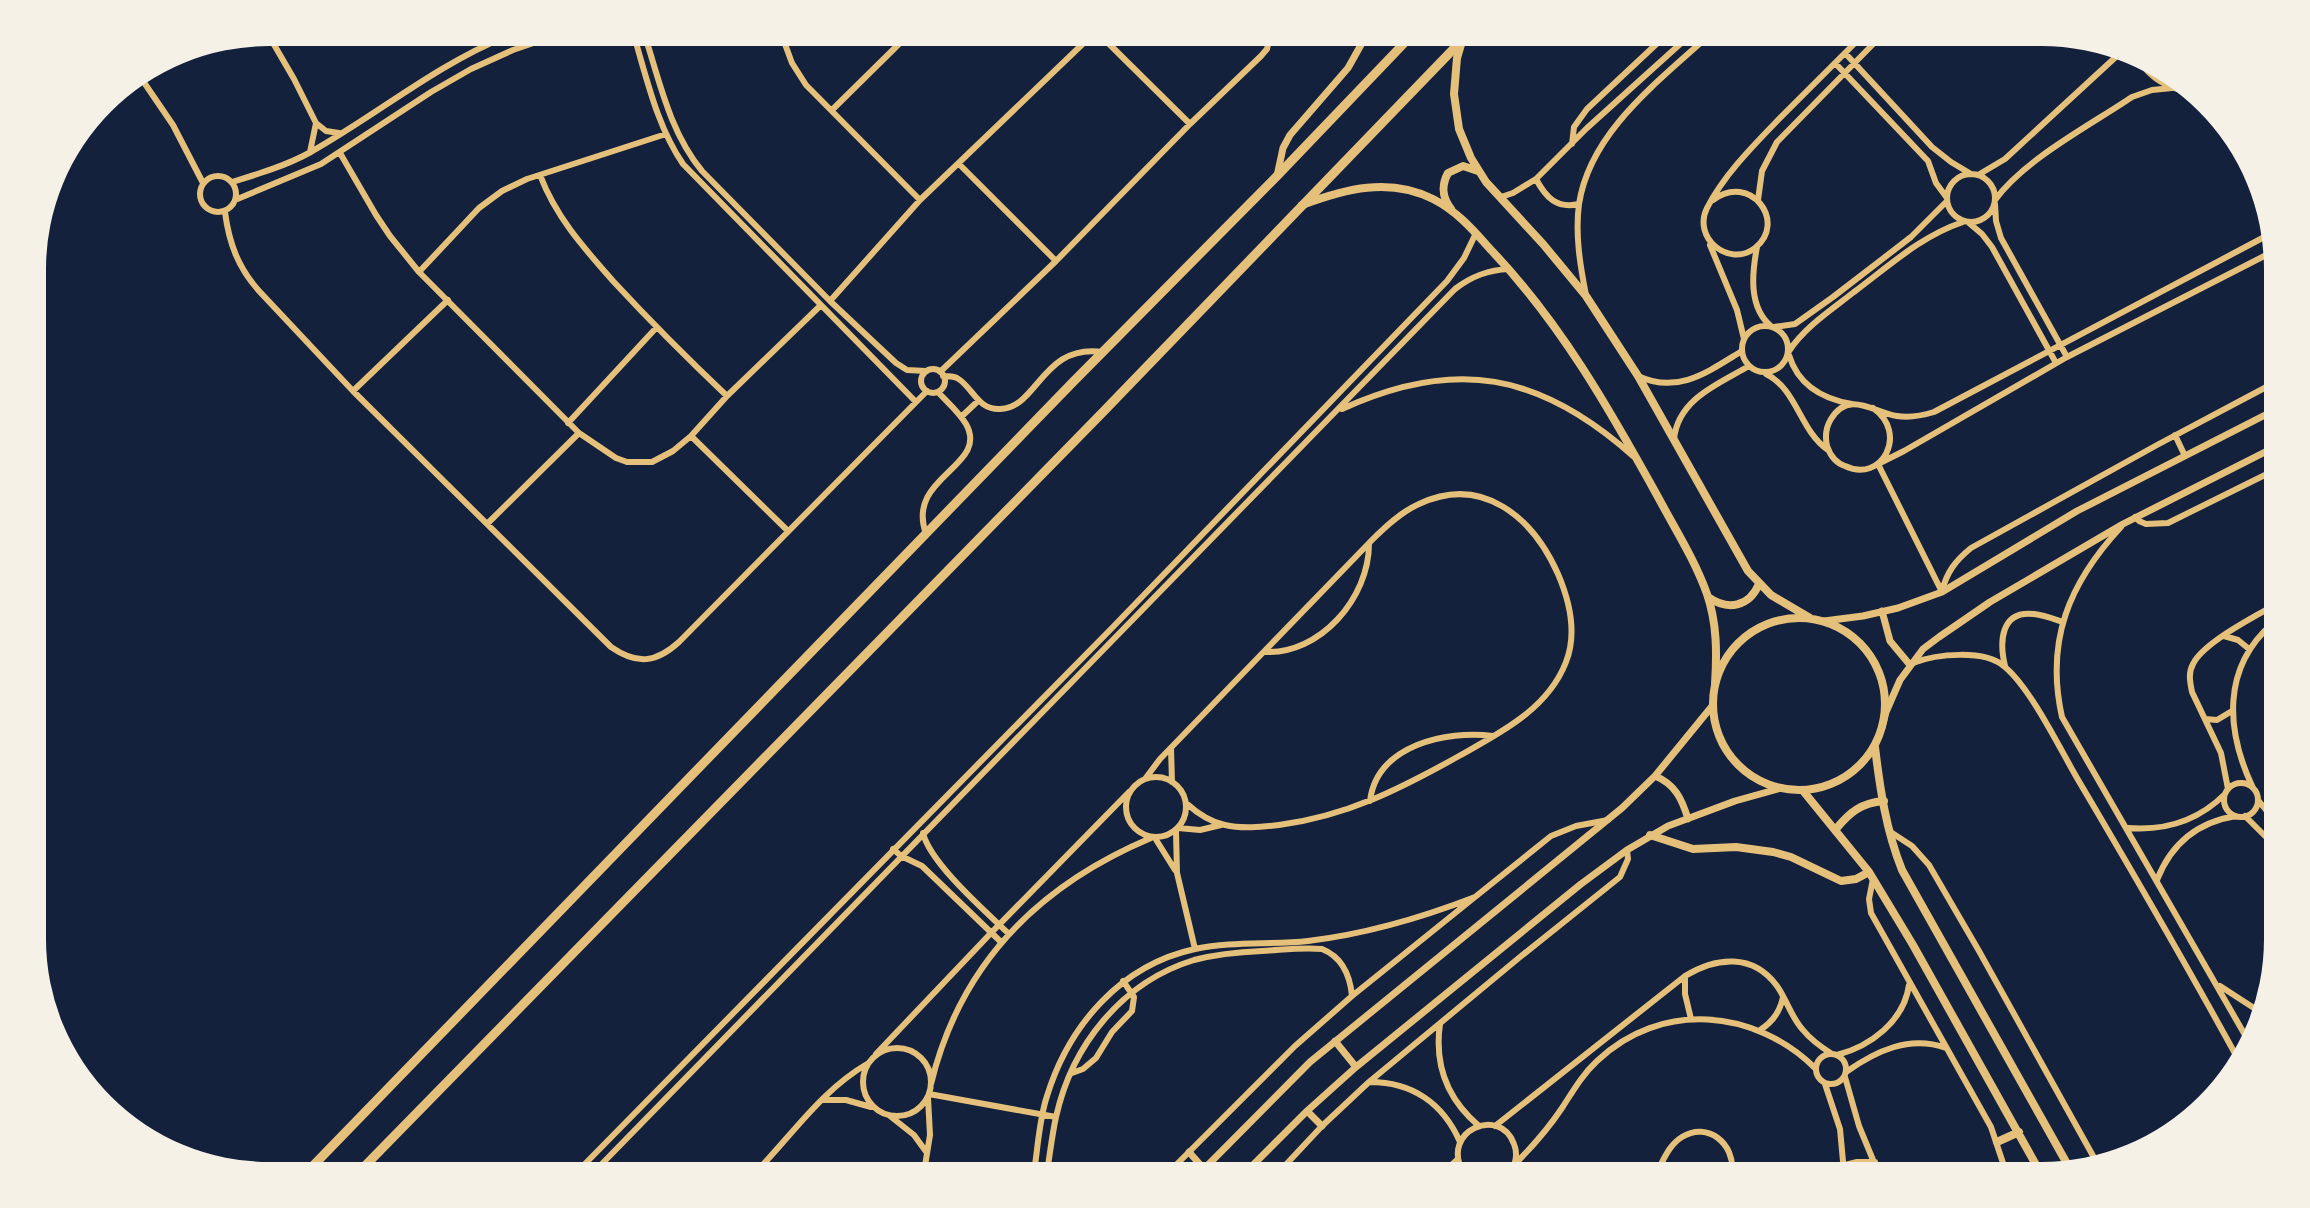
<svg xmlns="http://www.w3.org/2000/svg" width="2310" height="1208" font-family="Jost,sans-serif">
<rect width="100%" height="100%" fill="#14213d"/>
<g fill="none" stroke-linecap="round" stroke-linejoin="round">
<!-- minor -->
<path stroke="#e5c07b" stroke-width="6" d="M269,36L294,79L316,123L326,131L339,133
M634,36C647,79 657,126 683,164L916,402
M645,36C660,83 670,132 702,171L830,301L896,363L907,370L926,371
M782,36L792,63L806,85L920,200
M1101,36L1190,124
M1845,53L1932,147L1951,162L1971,174
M2138,59C2151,79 2168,89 2192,92
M1835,63L1928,161L1936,183L1947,198
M141,78L173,125L203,183
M832,110L907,36
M1572,144L1574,127L1587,109L1665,36
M310,152L316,123
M340,153L376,215L390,236L419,272L579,433L616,458L627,462H652L673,451L691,436L727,396L820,306
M959,164L1056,261
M1947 198a24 24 0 1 1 48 0a24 24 0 1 1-48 0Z
M540,175C556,217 583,247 613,281C650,321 688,359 727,396
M1978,175L2005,159L2119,54
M200 194a18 18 0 1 1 36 0a18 18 0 1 1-36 0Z
M1536,179C1546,198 1557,209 1579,204
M232,182C258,174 285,166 309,153C377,115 434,66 507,36
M1501,197L1513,193L1536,179L1587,128L1689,36
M235,200L321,164L431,92L471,69L513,50L554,36
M1713,200C1750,172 1788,222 1755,248C1729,268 1692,238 1707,208C1724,175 1752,147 1778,120C1806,92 1834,64 1862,36
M1758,200L1762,171L1777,142L1881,36
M1995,200C2025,159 2089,126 2132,97L2152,90L2172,88
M1995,204L1996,221L2001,238L2067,357
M225,212C229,243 238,268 260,292L353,391L611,647C637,665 656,663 679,642L927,391
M1969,223L1982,234L1992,247L2056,363
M1710,245L1737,310L1744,339
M1757,247C1752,273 1748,308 1772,327
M419,272L479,208L502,191L527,179L666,134
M1586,295C1580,265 1575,234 1579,204C1590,132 1658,82 1708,36
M830,301L920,200L1091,36
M1742 349a23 23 0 1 1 46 0a23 23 0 1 1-46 0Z
M1774,327L1795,324L1833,297L1911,237L1947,201
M1789,351C1805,327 1831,310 1854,292C1889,266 1921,236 1963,222
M1789,355C1798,385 1823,399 1852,404
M921 381a12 12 0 1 1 24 0a12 12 0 1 1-24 0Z
M940,372L1056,261L1190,124L1261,56L1267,49L1270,36
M1766,374C1797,389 1800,431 1828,450
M943,376C948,376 953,376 957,378C973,387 977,410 1000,409C1038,408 1042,343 1103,352
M1638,376C1678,395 1709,371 1742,351
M353,391L448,300
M1873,408C1909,433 1882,484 1845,466C1836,463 1830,455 1827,446C1825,437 1826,427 1831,419C1849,390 1873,412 1897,416C1910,418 1921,416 1934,412L2270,234
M1342,409C1455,357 1540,373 1633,456
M961,417L978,401
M568,423L656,328
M2175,435L2185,456
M691,436L788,531
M1674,439C1678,399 1718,384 1749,366
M2135,517L2139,521L2146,524L2168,523L2273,471
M487,524L579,433
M2121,527C2069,583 2045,641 2062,717L2249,1042
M926,534C905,476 990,467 966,424C959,412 947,402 938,392
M1942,591C1947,572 1955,561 1971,548L2157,445L2272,384
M1942,592L1878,464L1904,451L2067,357L2272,252
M2224,636L2238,640L2249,649
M1264,652C1320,655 1369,598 1369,544
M1913,663C1936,654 1985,649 2005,667C2031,689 2059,747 2077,778C2132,871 2186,964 2238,1059
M2005,666C1999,641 2001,610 2034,614C2044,615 2054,619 2063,622
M2205,719L2217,720L2232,711
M1171,748L1172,782
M1126 807a30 30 0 1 1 60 0a30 30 0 1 1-60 0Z
M1145,779L1160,759L1372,540C1386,526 1401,512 1419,504C1483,474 1533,518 1558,574C1570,602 1577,634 1566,662C1548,709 1500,733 1459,756C1400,789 1347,816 1279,825C1261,827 1242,829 1225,825C1210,822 1197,813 1186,803
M2224 800a17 17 0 1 1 34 0a17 17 0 1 1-34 0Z
M2253,788C2226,731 2221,668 2273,623
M2228,789L2221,753L2192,692C2190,682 2188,673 2193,664C2202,644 2253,617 2273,606
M2258,800L2274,820
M1370,801C1377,745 1446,730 1493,736
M2245,816L2274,845
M1178,828L1200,830L1221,825
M2128,828C2166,831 2198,821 2225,794
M1176,831L1177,873L1195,949
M1889,831L1912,846L1929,865L1979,951L2097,1163
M923,833C930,863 985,911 1009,934
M1155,838L1175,870
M893,849L901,856L922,866L1001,942
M1873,879L1869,899L1871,913L1991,1127L2006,1172
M2157,880C2171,844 2198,822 2236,816
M1685,976V994L1691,1019
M2220,986L2257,1010
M1440,1024C1434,1066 1447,1099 1479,1126
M1760,1030C1773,1022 1780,1012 1783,997
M863 1082a34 34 0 1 1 68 0a34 34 0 1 1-68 0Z
M1816 1069a15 15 0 1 1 30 0a15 15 0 1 1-30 0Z
M876,1054L991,933L1129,792
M1837,1055C1871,1046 1904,1021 1909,985
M1846,1072C1876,1051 1909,1035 1946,1048
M1072,1073L1083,1069L1096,1058L1112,1032L1132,1011L1134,997L1123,981
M1845,1077L1859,1126L1878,1172
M1370,1082C1412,1082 1443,1103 1460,1142
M931,1084C960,964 1039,885 1151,838
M1825,1084L1840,1129L1844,1172
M929,1094L1056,1117
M822,1100H846L871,1107
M890,1116L914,1135L927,1153
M1495,1126L1685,976C1716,957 1753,953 1777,986C1787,1000 1791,1017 1803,1030C1811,1040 1821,1047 1832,1054
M1515,1164C1532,1147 1548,1129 1562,1108C1573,1091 1582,1075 1597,1061C1661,1000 1755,1009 1815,1068
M1845,1165L1857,1162H1875
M577,1172L1111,629L1447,281L1464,258L1476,233
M594,1172L1455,289C1472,276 1488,270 1509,269
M756,1172C792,1135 822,1090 867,1064
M924,1172L930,1135L928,1098
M1034,1172C1038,1147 1039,1120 1047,1096C1069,1025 1121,965 1195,949C1232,941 1271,945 1308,941C1366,934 1421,918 1475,897
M1047,1172C1050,1154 1052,1135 1056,1117C1072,1045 1122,982 1194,960C1217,954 1239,952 1262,951C1282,950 1302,947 1322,949C1342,957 1350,975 1352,996
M1169,1172L1295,1046L1352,996L1475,897L1551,836L1576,826L1608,820
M1279,1172L1322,1126L1369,1082L1520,957L1620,877L1628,859L1627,850
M1444,1172L1458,1159
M1463,1172C1440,1131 1500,1105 1514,1144C1518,1154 1516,1163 1511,1172
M1657,1172C1664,1159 1669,1145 1682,1137C1708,1121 1735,1144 1732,1172"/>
<!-- tertiary -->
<path stroke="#e5c07b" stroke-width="7" d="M1277,176L1283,148L1290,135L1348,68L1366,36
M1882,611L1890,641L1910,665
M1824,621L1863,616L1898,608L1942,592L2077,511L2273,411
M1882,727L1886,712L1900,680L1923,649L1939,637L1990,602L2123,524L2273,448
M1655,776C1675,784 1682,799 1688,819
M1335,1041L1356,1067
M1307,1111L1322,1126
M1189,1152L1204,1169
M1201,1172L1310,1062L1622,808L1655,776L1713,705
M1246,1172L1307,1111L1356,1067L1581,884L1627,850L1668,826L1735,801L1778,789"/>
<!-- secondary -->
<path stroke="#e5c07b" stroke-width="8" d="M1462,41L1457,58L1454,94L1459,129L1471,158L1486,182L1543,244L1586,296L1638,376L1748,571L1771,595L1810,618
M1302,205C1345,189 1389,177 1433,199C1457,211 1474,231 1491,250C1560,322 1610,410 1658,497C1675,529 1695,560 1707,594C1717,623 1717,653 1715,684
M1451,209C1442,197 1441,186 1448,173L1463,166L1478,171
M1708,597C1728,611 1749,607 1759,584
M1713 704a86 86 0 1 1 172 0a86 86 0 1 1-172 0Z
M1875,747C1880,789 1886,830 1902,870L2070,1169
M1804,792L1869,872L1913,945L2040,1172
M1836,829C1850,812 1861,803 1884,801
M1650,835L1693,849L1736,847L1773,852L1791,857L1841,881L1856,879L1869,872
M1997,1142L2019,1132"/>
<!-- primary -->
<path stroke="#e5c07b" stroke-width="9" d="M307,1172L1073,382L1277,176L1411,36
M359,1172L1103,412L1466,36"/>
</g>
<!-- crop -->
<path d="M0 0H2310V1208H0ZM269 46H2041A223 223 0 0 1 2264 269V939A223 223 0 0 1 2041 1162H269A223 223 0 0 1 46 939V269A223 223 0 0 1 269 46Z" fill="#f6f1e7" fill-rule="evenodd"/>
</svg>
